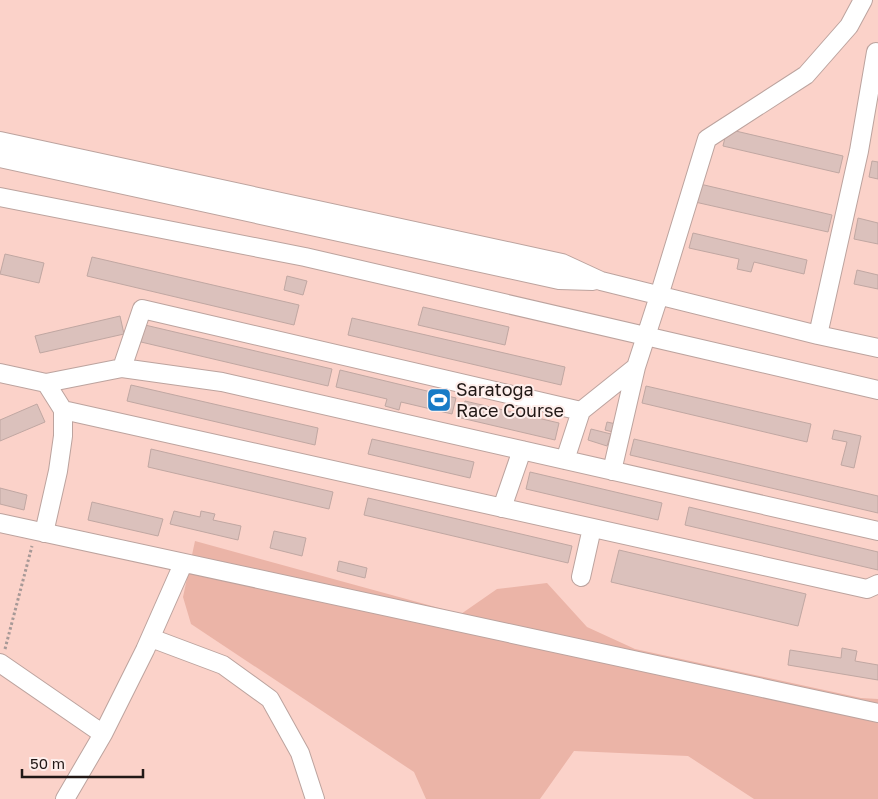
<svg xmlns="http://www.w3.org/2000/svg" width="878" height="799" font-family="'Golos Text',sans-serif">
<rect width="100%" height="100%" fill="#feeeeb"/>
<!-- green -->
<path fill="#fbd2c9" d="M0,0H878V799H0Z"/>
<!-- forest -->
<path fill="#ebb4a7" d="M195,541L461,614L497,589L547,583L587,627L635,649L861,698L878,699V799H754L688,756L574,751L540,799H426L414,772L191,624L183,597Z"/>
<!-- building -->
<path fill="#dbc1bc" stroke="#c0a7a2" d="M727,129L843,156L839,173L723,146Z
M872,161L878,162V179L869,177Z
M700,184L832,215L828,232L695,202Z
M858,218L878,223V244L854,239Z
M693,233L807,260L804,274L754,262L751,272L737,269L739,259L689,248Z
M5,254L44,263L39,283L0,274Z
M92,257L299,305L294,325L87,276Z
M857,270L878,275V289L854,284Z
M287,276L307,281L303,295L284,290Z
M423,307L509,327L505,345L418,325Z
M120,316L124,334L40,353L35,336Z
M352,318L565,367L561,385L348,335Z
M145,325L332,369L328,386L141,342Z
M340,370L456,398L452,414L401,402L399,410L385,406L387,399L336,387Z
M131,385L318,428L315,445L127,401Z
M646,386L811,424L807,442L642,403Z
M465,401L559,423L555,440L461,418Z
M37,404L45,422L0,441V420Z
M607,422L616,424L613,432L605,430Z
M591,429L611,434L607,446L588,440Z
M834,430L861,436L854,468L841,465L847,442L832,439Z
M372,439L474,462L470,478L368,454Z
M634,439L878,496V513L630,455Z
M151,449L333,492L329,509L148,467Z
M530,472L662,503L658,520L526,489Z
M0,488L27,495L24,510L0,504Z
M368,498L572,546L568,563L364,515Z
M92,502L163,519L158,536L88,520Z
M689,507L878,552V570L685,525Z
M174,511L200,517L201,511L215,514L213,520L241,526L238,540L170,524Z
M274,531L306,538L302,556L270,548Z
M619,550L806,594L798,626L611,582Z
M339,561L367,568L365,578L337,571Z
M842,648L857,651L855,661L878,665V680L788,665L790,650L841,658Z"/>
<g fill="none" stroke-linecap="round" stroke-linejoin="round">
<defs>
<path id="minor" d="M0,141L562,263L601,281L818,335L878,348
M0,158L559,280L593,281
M0,197L305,257L878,390
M818,335L859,151L876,52
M122,368L142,309L581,411L636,367L659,296L707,139L806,75L849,26L863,0
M0,373L46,383L63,410V436L58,471L44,533
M46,383L122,368L222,382L878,531
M63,410L867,589L878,584
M565,460L581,411
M612,471L636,367
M502,508L522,450
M0,523L878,713
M581,577L592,528
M151,638L223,665L270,699L300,753L315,799
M0,663L103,734
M65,799L103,734L145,650L183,564"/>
</defs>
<!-- minor casing -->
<use href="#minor" stroke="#bca39e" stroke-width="20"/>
<!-- path -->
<path stroke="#a79997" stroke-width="3" stroke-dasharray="2.5 2.5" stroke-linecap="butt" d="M5,649L32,546"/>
<!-- minor -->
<use href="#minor" stroke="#fff" stroke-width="18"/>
</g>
<!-- icons -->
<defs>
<symbol id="stadium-square" viewBox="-11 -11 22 22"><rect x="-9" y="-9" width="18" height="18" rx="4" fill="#177bc6" stroke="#feeeeb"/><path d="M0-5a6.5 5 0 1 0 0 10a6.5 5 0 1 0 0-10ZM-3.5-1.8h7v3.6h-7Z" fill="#fff"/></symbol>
</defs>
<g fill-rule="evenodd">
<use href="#stadium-square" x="425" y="386" width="28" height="28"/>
</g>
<g text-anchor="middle" stroke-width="4" stroke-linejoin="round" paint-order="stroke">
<!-- poi labels -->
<g font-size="18" fill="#211816" stroke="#feeeeb" text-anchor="start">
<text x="456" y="396">Saratoga<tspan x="456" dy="21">Race Course</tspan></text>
</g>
</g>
<!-- scale -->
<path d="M22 769v8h121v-8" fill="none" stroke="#211816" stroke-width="2.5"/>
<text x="30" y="769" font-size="15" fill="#211816" stroke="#feeeeb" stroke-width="4" paint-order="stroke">50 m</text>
</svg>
